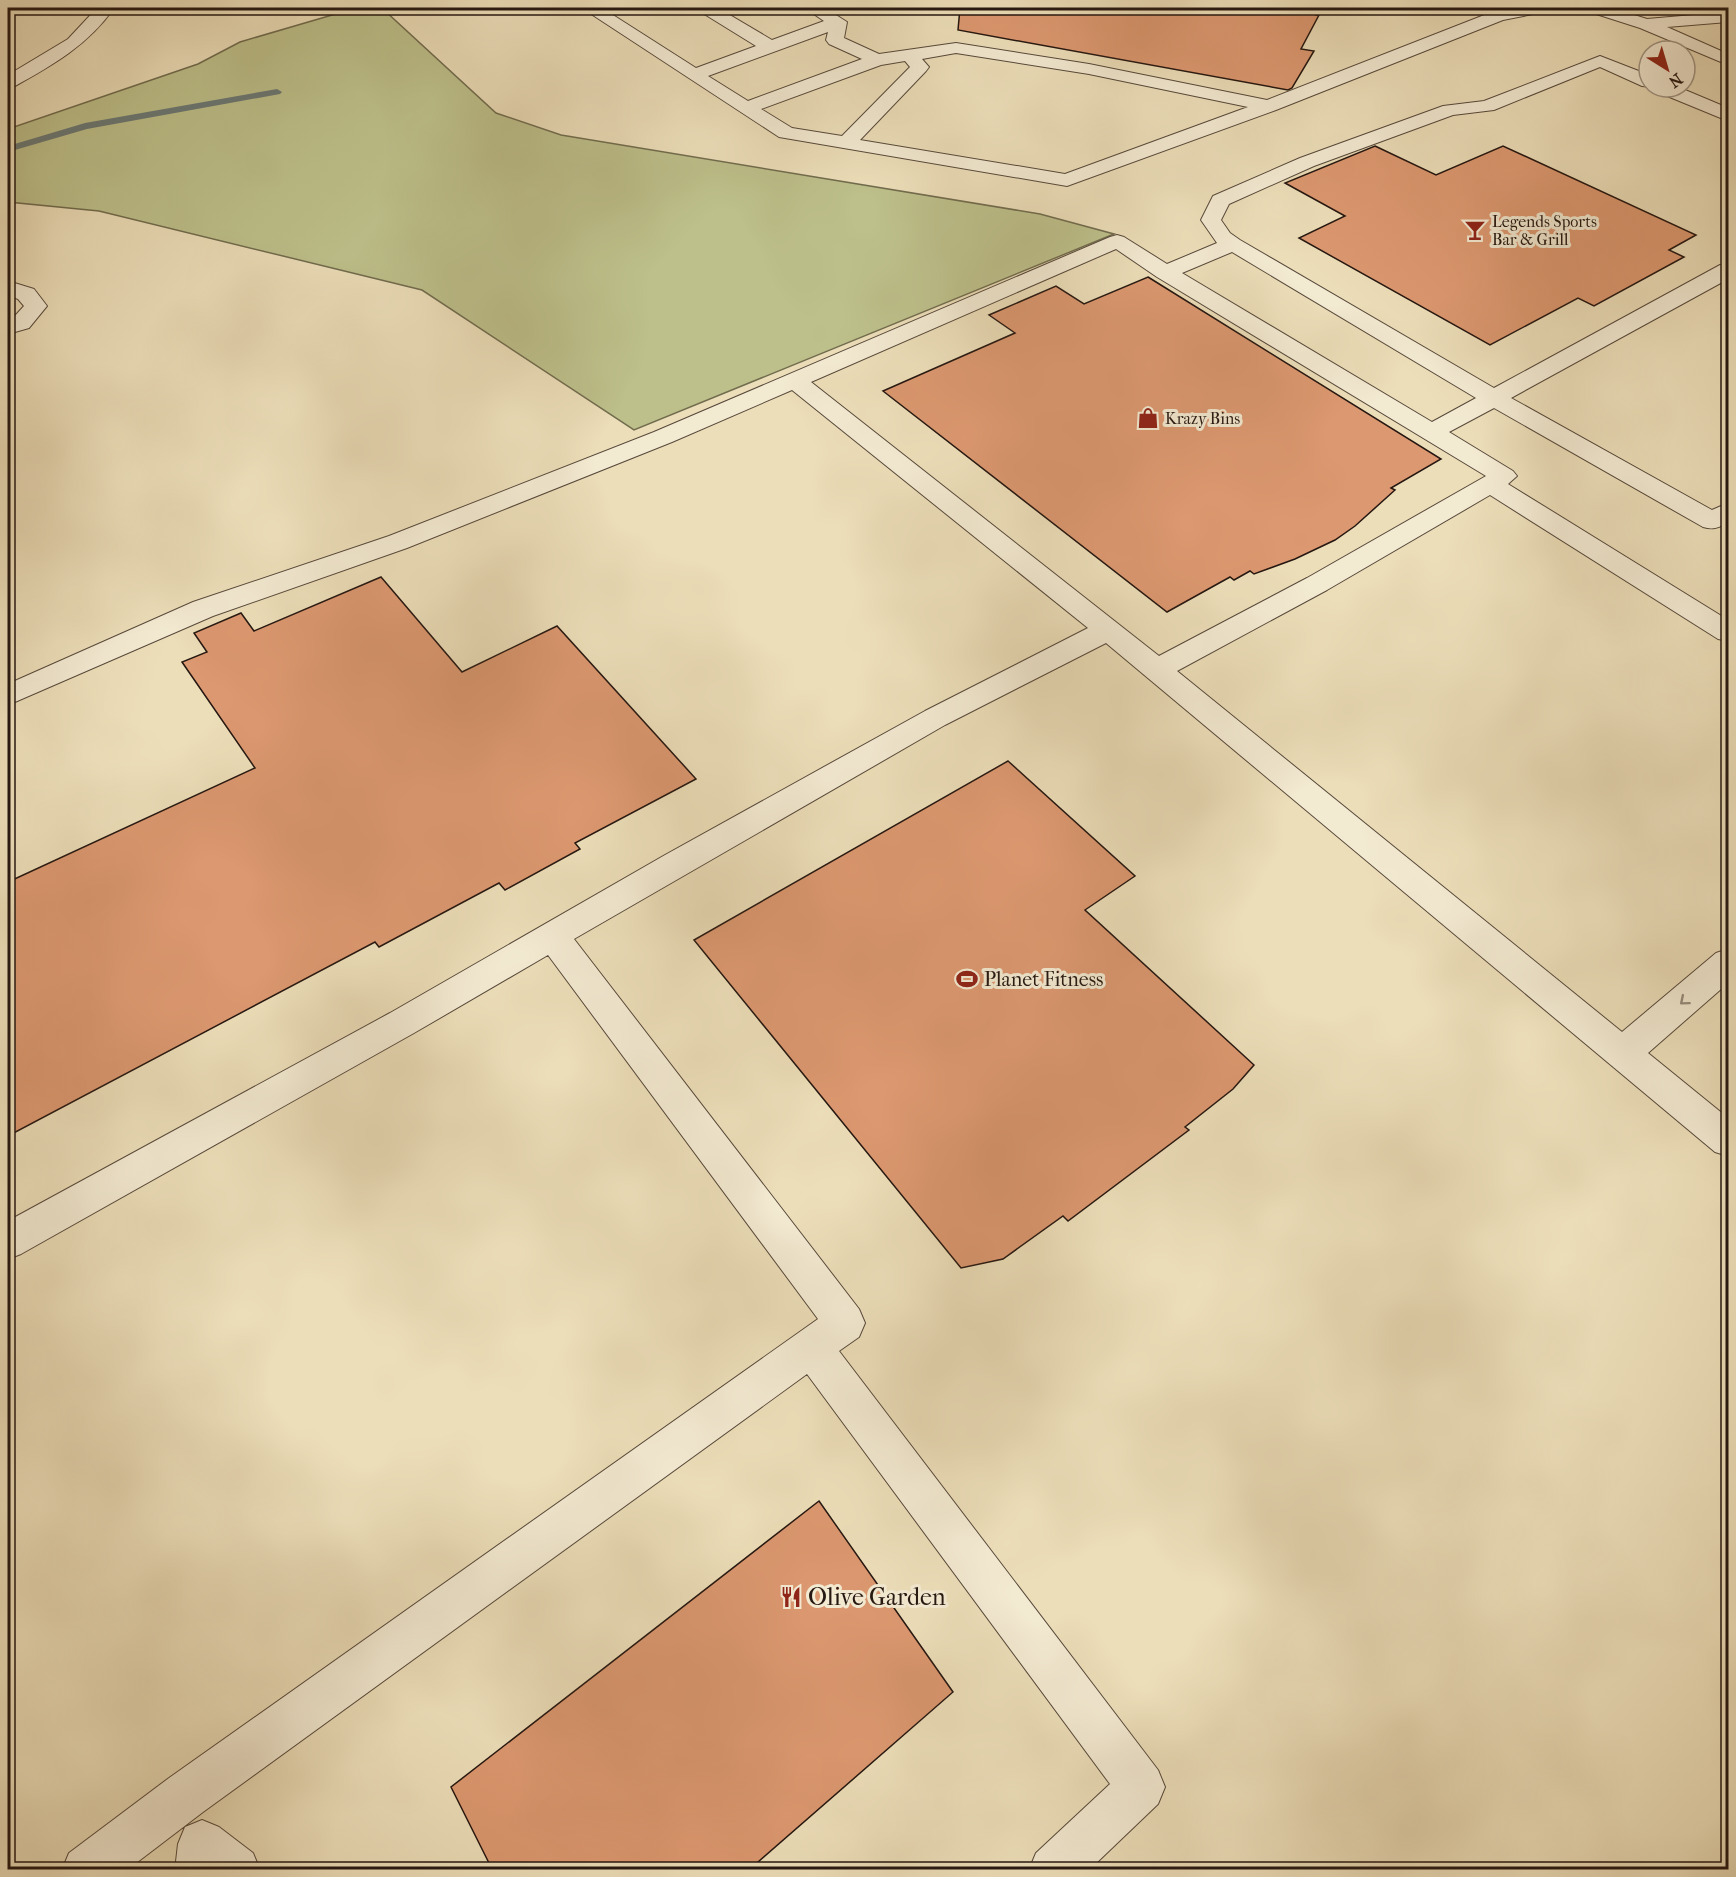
<svg xmlns="http://www.w3.org/2000/svg" width="1736" height="1877" font-family="'IM FELL French Canon',serif">
<rect width="100%" height="100%" fill="#ecdeb9"/>
<filter id="stains"><feTurbulence type="fractalNoise" baseFrequency=".00333" numOctaves="4"/><feColorMatrix values="0 0 0 0 .2 0 0 0 0 .09 0 0 0 0 .02 0 0 0 .5 -.17"/></filter>
<radialGradient id="worn" r=".72"><stop offset=".6" stop-color="#630" stop-opacity="0"/><stop offset="1" stop-color="#630" stop-opacity=".3"/></radialGradient>
<!-- green -->
<path fill="#bdc08b" stroke="#716c4e" stroke-width="1.5" d="M356,8L384,10L496,113L561,135L1040,214L1114,234L634,430L422,290L99,211L8,202V129L198,64L240,42Z"/>
<g fill="none" stroke-linecap="round" stroke-linejoin="round">
<!-- stream -->
<path fill="#6b7975" fill-rule="evenodd" d="M277,89L282,92L280,94L87,129L8,152V146L85,123Z"/>
</g>
<!-- building -->
<path fill="#dc9870" stroke="#251711" stroke-width="1.5" d="M960,8H1320L1316,15H1319L1301,49L1314,51L1292,88L1288,90L958,30Z
M1375,146L1436,175L1503,146L1696,235L1669,250L1684,257L1594,306L1578,298L1490,345L1299,238L1345,216L1285,183Z
M1148,277L1441,459L1391,488L1395,490L1355,526L1335,540L1295,559L1254,574L1250,571L1234,580L1230,577L1167,612L883,391L1015,333L989,315L1056,286L1084,304Z
M381,577L462,672L557,626L696,779L575,843L580,849L505,890L499,883L379,947L375,942L8,1136V882L255,768L182,662L207,652L194,633L241,613L254,631Z
M1008,761L1135,876L1085,910L1254,1065L1233,1089L1185,1127L1189,1130L1068,1221L1063,1216L1003,1259L961,1268L694,940Z
M819,1501L953,1692L750,1869H492L451,1787Z"/>
<g fill="none" stroke-linecap="round" stroke-linejoin="round">
<defs>
<path id="minor" d="M97,8H114C88,45 53,65 15,86L8,87V75L68,39Z
M477,8H509L506,12C497,14 489,14 480,12Z
M582,8H602L696,68L756,46L701,12L699,8H718L772,40L824,21L805,8H825L847,22L844,38L879,54L956,43L1089,64L1267,100L1492,12L1514,8H1546L1543,12L1503,20L1276,110L1067,186L779,137ZM828,32L826,40L829,44L862,59L748,101L708,76ZM956,53L1089,74L1248,107L1065,174L860,140L926,71L929,67L922,59ZM905,61L910,67L842,136L792,128L761,109L881,65Z
M1587,8H1612L1647,19L1728,12V22L1667,27L1728,54V65L1640,28L1590,12Z
M1600,56L1649,75V87H1651L1642,86L1600,67L1494,110L1453,115L1314,166L1229,204L1221,220L1230,233L1240,240L1494,388L1720,265L1728,264V279L1511,398L1712,510L1728,503V522C1719,528 1713,530 1703,527L1494,408L1449,432L1513,471L1517,476L1508,484L1728,620V641L1718,639L1490,495L1327,590L1177,671L1622,1032L1716,953L1728,949V983L1648,1053L1728,1118V1156L1715,1152L1106,643L945,725L574,939L859,1309L865,1323L859,1337L839,1351L1158,1770L1165,1787L1158,1804L1089,1870H1029L1036,1853L1110,1784L807,1374L203,1812L127,1870H62L69,1853L169,1778L818,1319L548,955L414,1033L21,1254L8,1259V1221L390,1013L665,855L925,711L1088,628L792,390L672,442L407,548L213,616L8,705V684L193,602L389,536L654,432L1110,237L1117,235L1124,237L1167,264L1217,243L1201,220L1213,196L1300,158L1443,106L1484,101ZM1116,249L1157,277L1486,476L1307,578L1159,656L811,382ZM1232,252L1476,398L1432,422L1182,273Z
M1653,87H1678L1728,108V121L1655,91Z
M8,281L34,289L47,306L29,328L8,334V320L13,318L24,306L18,299L8,295Z
M202,1820L219,1827L253,1853L260,1870H175L178,1844L185,1827Z"/>
</defs>
<!-- minor casing -->
<use href="#minor" stroke="#57493b" stroke-width="2"/>
<!-- minor -->
<use href="#minor" fill="#f3ead2" fill-rule="evenodd"/>
</g>
<!-- one-way arrows -->
<defs><path id="oneway-chevron" d="M-2-3.5L2.5 0L-2 3.5" fill="none" stroke-width="1.6" stroke-linecap="round" stroke-linejoin="round" transform="scale(1.5)"/></defs>
<use stroke="#968b7b" href="#oneway-chevron" transform="translate(1684 1001) rotate(140)"/>
<!-- icons -->
<defs>
<symbol id="bar-bare" viewBox="-9 -9 18 18"><path d="M-6-5H6L.8 .8V4.5H3.5V6h-7V4.5H-.8V.8Z" fill="#8f2418" stroke="#f3ead2" stroke-width="2.5" paint-order="stroke"/></symbol>
<symbol id="shop-bare" viewBox="-9 -9 18 18"><path d="M-5-2.5h2.3a2.7 3.5 0 0 1 5.4 0H5L5.5 6h-11ZM-1.5-2.5h3a1.5 2.3 0 0 0-3 0Z" fill="#8f2418" stroke="#f3ead2" stroke-width="2.5" paint-order="stroke"/></symbol>
<symbol id="stadium-bare" viewBox="-9 -9 18 18"><path d="M0-5a6.5 5 0 1 0 0 10a6.5 5 0 1 0 0-10ZM-3.5-1.8h7v3.6h-7Z" fill="#8f2418" stroke="#f3ead2" stroke-width="2.5" paint-order="stroke"/></symbol>
<symbol id="restaurant-bare" viewBox="-9 -9 18 18"><path d="M-5-6h1v4h1v-4h1v4h1v-4h1v5L-1.5 .5V6h-2V.5L-5-1ZM5-6V6H3V1.5H1.5Q1.5-4 5-6Z" fill="#8f2418" stroke="#f3ead2" stroke-width="2.5" paint-order="stroke"/></symbol>
</defs>
<g fill-rule="evenodd">
<use href="#bar-bare" x="1460" y="215" width="30" height="30"/>
<use href="#shop-bare" x="1133" y="403" width="30" height="30"/>
<use href="#stadium-bare" x="952" y="964" width="30" height="30"/>
<use href="#restaurant-bare" x="776" y="1582" width="30" height="30"/>
</g>
<g text-anchor="middle" stroke-width="6" stroke-linejoin="round" paint-order="stroke">
<!-- far-poi labels -->
<g font-size="16" fill="#251711" stroke="#f3ead2" text-anchor="start">
<text x="1492" y="227">Legends Sports<tspan x="1492" dy="18">Bar &amp; Grill</tspan></text>
<text x="1165" y="424">Krazy Bins</text>
</g>
<!-- poi labels -->
<g font-size="20" fill="#251711" stroke="#f3ead2" text-anchor="start">
<text x="984" y="986">Planet Fitness</text>
</g>
<!-- near-poi labels -->
<g font-size="24" fill="#251711" stroke="#f3ead2" text-anchor="start">
<text x="808" y="1605">Olive Garden</text>
</g>
</g>
<!-- margin -->
<rect width="1736" height="1877" fill="none" stroke="#ecdeb9" stroke-width="30"/>
<rect x="9" y="9" width="1718" height="1859" fill="none" stroke="#251711" stroke-width="3"/>
<rect x="15" y="15" width="1706" height="1847" fill="none" stroke="#251711" stroke-width="1.5"/>
<!-- north arrow -->
<g transform="translate(1667 69) rotate(143)"><circle r="28" fill="#f3ead2" stroke="#a19685" stroke-width="1.5"/>
<path d="M0-4.5L10 22L0 15L-10 22Z" fill="#8f2418"/>
<text y="-9" font-size="16" font-weight="bold" text-anchor="middle" fill="#251711">N</text>
</g>
<rect width="100%" height="100%" filter="url(#stains)"/>
<rect width="100%" height="100%" fill="url(#worn)"/>
</svg>
